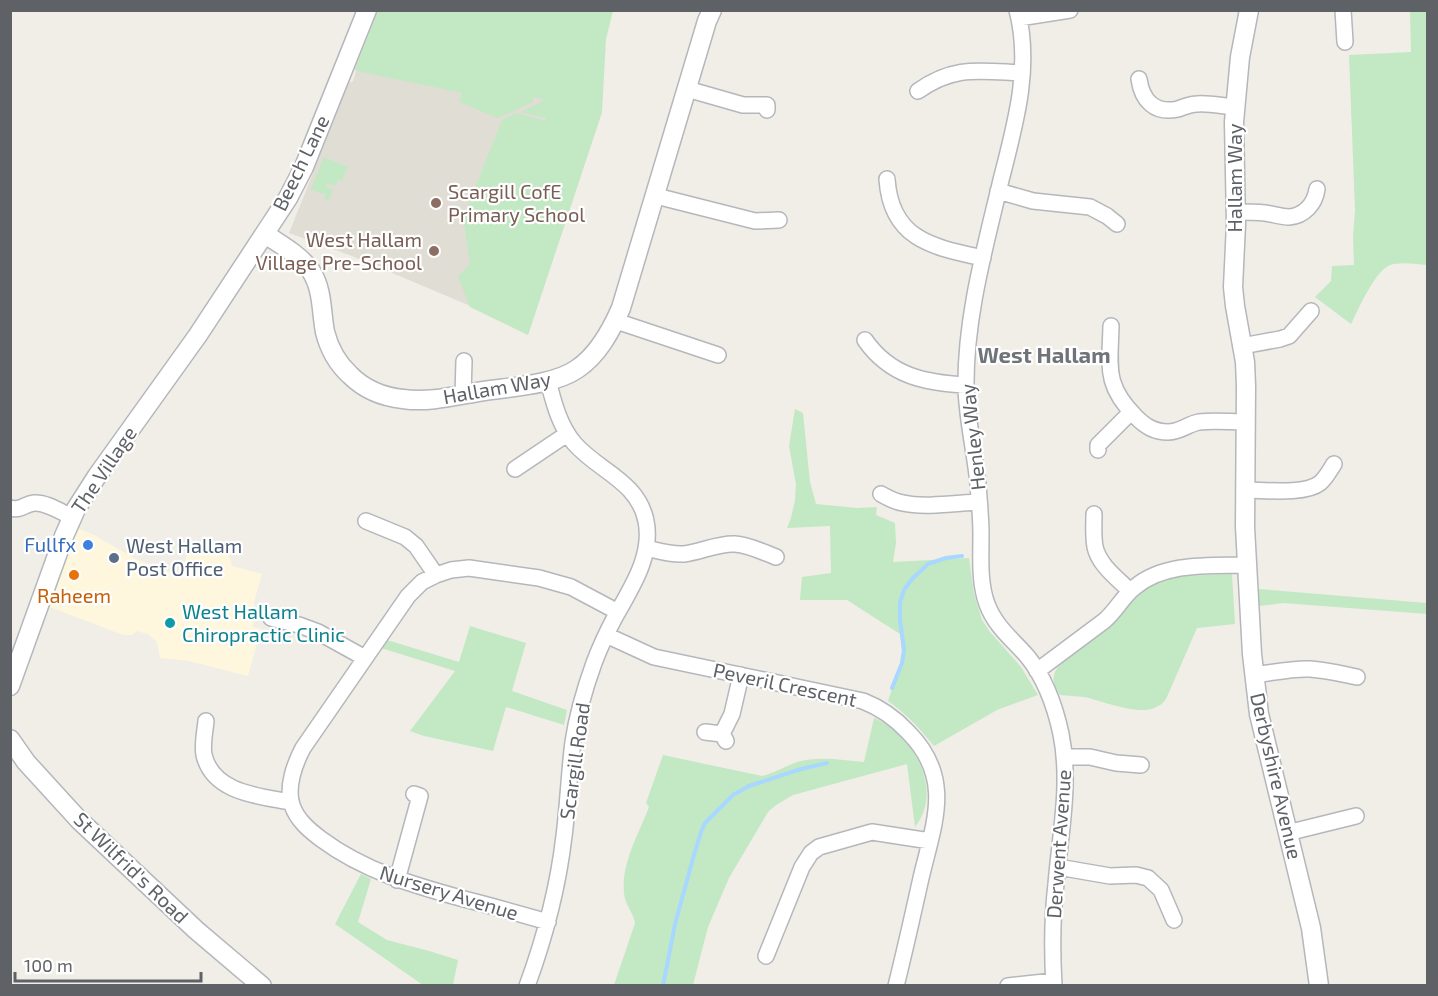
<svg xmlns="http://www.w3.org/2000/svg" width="1438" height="996" font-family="'Exo 2',sans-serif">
<rect width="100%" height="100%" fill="#f0eee7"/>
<!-- commercial -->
<path fill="#fef7de" d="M76,528L92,534L136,559L179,575L192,543L228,553L232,566L262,574L254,602V618L253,627L261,629L248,676L189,661L160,658L157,642L148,634L136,631L132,635H123L50,607Z"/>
<!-- education -->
<path fill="#e0ddd5" d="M355,69L513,92L602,112L528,335L468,305L352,256L289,233L349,83L353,81L356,71Z"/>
<!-- green -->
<path fill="#c3e8c4" d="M378,11H613L606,39L602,112L528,335L470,307L458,277L470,264L463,218L502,120L516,113L546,121V118L521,112L545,100L533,97V102L498,118L459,102L462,93L357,71L355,69Z
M1410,11H1427V265C1417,264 1405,262 1394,264C1376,266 1359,309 1351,324L1315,297L1331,281L1332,266L1354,265L1353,237L1355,210L1349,55L1411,52Z
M324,157L348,167L342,181L338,180L335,186L327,183L326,187L333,190L330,198L327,200L324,199L326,195L311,189Z
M795,409L803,413L810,482L816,504L857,508L877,507L876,515L895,523L896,543L893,562L969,558L974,594L982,620L990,632L1021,667L1038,695L997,710L934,746C919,728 908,715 888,701L901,662L902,651L900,634L847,600H800L802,577L831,573L830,526L787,528L791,518L795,500L796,484L789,446Z
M1232,574L1235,624L1197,628L1166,699C1150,723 1106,701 1084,697C1076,696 1068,696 1060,695C1052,683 1051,675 1060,664L1107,629L1143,591L1161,580L1181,576Z
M1259,589L1427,603V614L1283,603L1259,606Z
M470,626L526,643L512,691L567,710L564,725L506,707L493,751L424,736L410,731L455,671L381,648L387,640L459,662Z
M874,718C912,734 945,789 915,827L907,764L793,795L776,805L768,812L729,878L708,927L693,985H614L635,923C633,912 624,903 624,892C621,864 639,833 649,807L646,803L663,755L762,776C775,773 785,766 797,762C818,756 842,760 864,762Z
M361,874L371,879L358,922L387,940L429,951L458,960L453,985H423L335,924Z"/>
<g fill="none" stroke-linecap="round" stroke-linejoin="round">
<!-- stream -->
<path stroke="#a8d7ff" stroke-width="4" d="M892,688L902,663L904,650L900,620V602L904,590L912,579L928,564L946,558L962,556
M663,986L675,924L694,855L701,832L705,823L733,795L749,786L801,769L827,763"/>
<defs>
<path id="minor" d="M1017,10C1032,67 1015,125 1001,180C985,248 965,318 966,388C967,421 975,452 978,484C979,500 981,517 981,534C981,557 979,583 987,604C995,626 1012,639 1027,656C1045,678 1055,706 1061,734C1071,784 1060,834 1056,884C1052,918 1052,952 1054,986
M1343,10L1345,42
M1019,18L1070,10
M1139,79C1142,101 1155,114 1178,109C1184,107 1190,104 1197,104C1209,103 1222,106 1235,107
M687,89L743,105H767V110
M918,91C954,65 980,71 1022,73
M887,179C891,240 933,247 983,258
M998,191L1033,201L1090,207L1107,216L1117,224
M656,196L755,221L779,220
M1236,212C1246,212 1255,212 1265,213C1273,214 1281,217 1289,217C1304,216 1315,204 1317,189
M616,321L718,355
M1111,326C1110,367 1104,385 1136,417C1145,426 1154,432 1168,432C1180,432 1188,424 1199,422C1214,420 1231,422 1246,422
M865,340C890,376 925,383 966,385
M1242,346L1280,339L1289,336L1311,311
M463,395L464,361
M1098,450V445L1131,412
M515,469L567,434
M1245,490C1264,490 1305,495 1320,483C1326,478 1330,470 1334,464
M881,494C888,498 895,502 903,503C924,508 957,503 979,502
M10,508C22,511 24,504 34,503C46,502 61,512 72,517
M1094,514C1094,524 1093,536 1095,547C1099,565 1117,578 1130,591
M366,521L405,537L416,546L436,575
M646,548C659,551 671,555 684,554C701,552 718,543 735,544C749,545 763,552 776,557
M271,618L299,625L318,632L365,658
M606,635L654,657L863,701C881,708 895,718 908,732C954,778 934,823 921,878C913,914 905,950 896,986
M1037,671L1104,621C1116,611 1123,596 1135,587C1165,562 1210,566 1246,565
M1254,675C1272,673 1292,668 1310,669C1326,670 1342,674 1357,677
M206,721C205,732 202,744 204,755C213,793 259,796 290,802
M705,732L722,734L726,741
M722,734L732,714L741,675
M1065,757H1090L1116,763L1141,765
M1287,833L1356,816
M1058,867L1110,876L1136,875L1148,878L1161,890L1174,920
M397,880L420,796L414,794
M548,922C520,914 492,906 464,899C413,885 364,871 321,839C309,830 297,820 292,805C286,787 295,763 303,748L408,596L422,582L436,575L451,570L469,568L539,578L571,587L618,612
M766,956L802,867L811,853L819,847L872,832L930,841
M527,986C545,937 558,888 564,836C568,805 569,773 573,742C577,715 585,688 594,663C600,647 607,632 615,617C631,588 653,556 646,521C638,481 598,471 574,443C559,425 554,403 548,381
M1008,986L1054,981"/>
<path id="tertiary" d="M1249,10L1240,57L1234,122L1236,224L1233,287L1235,306L1245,362L1246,386L1245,527L1252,654L1259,714L1311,928L1319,986
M265,234C281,245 300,255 311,271C323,290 321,311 325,332C329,348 338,364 350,375C364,389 383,397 403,399C430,403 458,395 484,391C511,387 554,385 577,369C598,355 611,331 621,308L707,21L712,10
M10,686L64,536L76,509L97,476L198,335L288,198L304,167L367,10
M10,739L26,762L79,820L196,930L262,986"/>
</defs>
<!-- minor casing -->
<use href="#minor" stroke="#b4b7bb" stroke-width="18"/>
<!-- tertiary casing -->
<use href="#tertiary" stroke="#b4b7bb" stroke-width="21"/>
<!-- minor -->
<use href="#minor" stroke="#fff" stroke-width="15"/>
<!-- tertiary -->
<use href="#tertiary" stroke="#fff" stroke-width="18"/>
</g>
<!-- markers -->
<g fill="#8d6e63" stroke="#fff" stroke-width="2">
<circle cx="436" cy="203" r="6"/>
<circle cx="434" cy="251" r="6"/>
</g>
<circle fill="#3f7fe0" stroke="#fff" stroke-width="2" cx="88" cy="545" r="6"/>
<circle fill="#5c6f8a" stroke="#fff" stroke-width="2" cx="114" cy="558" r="6"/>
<circle fill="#e8710a" stroke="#fff" stroke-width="2" cx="74" cy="575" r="6"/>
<circle fill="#0f9aa8" stroke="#fff" stroke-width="2" cx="170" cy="623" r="6"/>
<g text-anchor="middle" stroke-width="4.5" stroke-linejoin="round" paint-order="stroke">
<!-- street labels -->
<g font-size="20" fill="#5e6267" stroke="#fff">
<text transform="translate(301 163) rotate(-64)" y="7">Beech Lane</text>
<text transform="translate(1235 178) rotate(-90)" y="7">Hallam Way</text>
<text transform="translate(497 388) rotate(-10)" y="7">Hallam Way</text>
<text transform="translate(973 437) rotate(-96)" y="7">Henley Way</text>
<text transform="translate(104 470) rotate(-56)" y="7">The Village</text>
<text transform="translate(785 685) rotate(12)" y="7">Peveril Crescent</text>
<text transform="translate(575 761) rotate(-82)" y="7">Scargill Road</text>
<text transform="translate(1276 776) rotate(77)" y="7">Derbyshire Avenue</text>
<text transform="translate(1059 844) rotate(-86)" y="7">Derwent Avenue</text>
<text transform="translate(131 868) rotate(44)" y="7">St Wilfrid's Road</text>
<text transform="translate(449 893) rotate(17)" y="7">Nursery Avenue</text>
</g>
<!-- education labels -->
<g font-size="20" fill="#785e54" stroke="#fff" text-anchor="start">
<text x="448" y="199">Scargill CofE<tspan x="448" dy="23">Primary School</tspan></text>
<text x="422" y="247" text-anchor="end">West Hallam<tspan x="422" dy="23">Village Pre-School</tspan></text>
</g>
<!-- shop labels -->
<g font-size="20" fill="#366cbe" stroke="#fff" text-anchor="end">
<text x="76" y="552">Fullfx</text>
</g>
<!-- service labels -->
<g font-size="20" fill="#4e5e75" stroke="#fff" text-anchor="start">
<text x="126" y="553">West Hallam<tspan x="126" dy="23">Post Office</tspan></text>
</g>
<!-- food labels -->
<g font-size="20" fill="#c56008" stroke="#fff">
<text x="74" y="603">Raheem</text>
</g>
<!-- culture labels -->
<g font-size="20" fill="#0d838f" stroke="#fff" text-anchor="start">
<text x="182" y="619">West Hallam<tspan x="182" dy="23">Chiropractic Clinic</tspan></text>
</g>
<!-- quarter labels -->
<g font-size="22" font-weight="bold" fill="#6f7479" stroke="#fff">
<text x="1044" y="363">West Hallam</text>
</g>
</g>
<!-- border -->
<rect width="1438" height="996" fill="none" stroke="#5e6267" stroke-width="24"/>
<!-- scale -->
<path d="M15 972v9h186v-9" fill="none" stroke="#5e6267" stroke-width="3"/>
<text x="24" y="972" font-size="18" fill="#5e6267" stroke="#ffffff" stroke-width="4.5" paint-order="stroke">100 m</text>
</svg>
